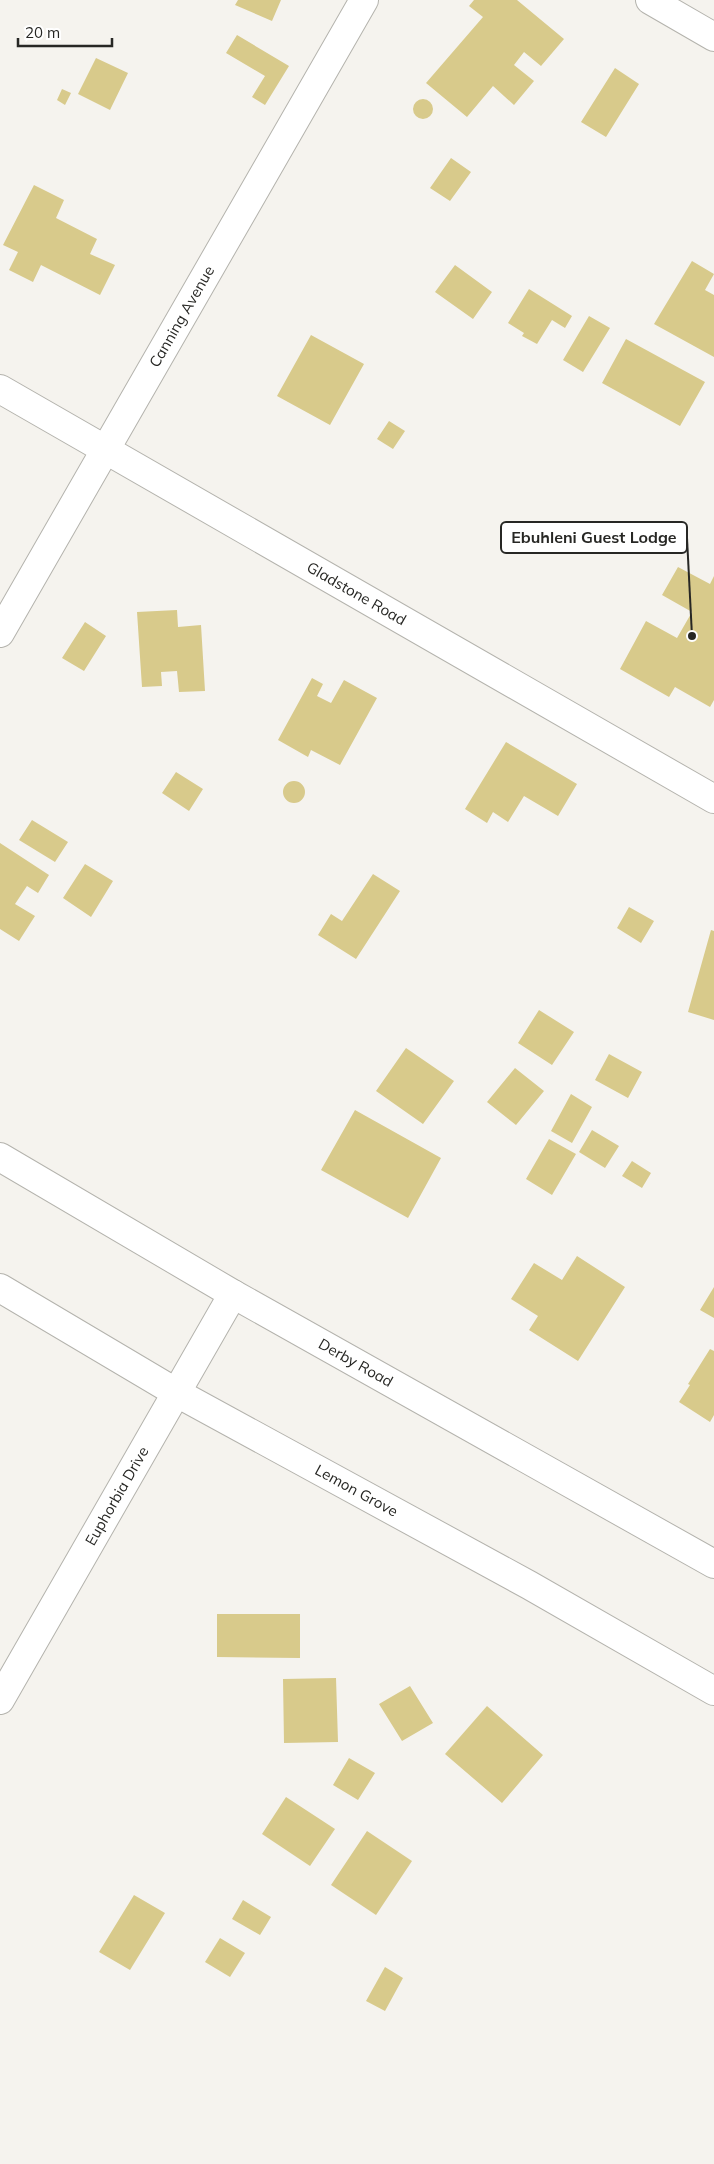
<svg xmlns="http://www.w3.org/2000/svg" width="714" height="2164" font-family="Mulish,sans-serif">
<rect width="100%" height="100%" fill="#f5f3ee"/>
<!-- building -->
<path fill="#d8ca8b" d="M238,0H281L272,21L235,5Z
M474,0H517L564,39L541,66L524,52L514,65L534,81L514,105L493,86L467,117L426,83L483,17L469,6Z
M237,35L289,66L265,105L252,97L265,76L226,53Z
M96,58L128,73L110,110L78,94Z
M615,68L639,84L606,137L581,122Z
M62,89L71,93L65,105L57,100Z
M413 109a10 10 0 1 1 20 0a10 10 0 1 1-20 0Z
M451,158L471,172L450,201L430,188Z
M34,185L64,200L56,218L97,239L90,254L115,265L100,295L41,265L33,282L9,270L18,252L3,245Z
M692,261L714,274L705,290L714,295V357L654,324Z
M455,265L492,292L473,319L435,292Z
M529,289L572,316L565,328L552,320L537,344L522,336L524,333L508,323Z
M589,316L610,328L583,372L563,360Z
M311,335L364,364L330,425L277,396Z
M626,339L705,382L680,426L602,383Z
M389,421L405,431L393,449L377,439Z
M678,567L710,584L714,576V700L710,707L675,687L669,697L620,669L646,621L677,638L692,612L662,595Z
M177,610L178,627L201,625L205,691L179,692L177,671L161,672L162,686L142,687L137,612Z
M85,622L106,636L84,671L62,658Z
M312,678L323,684L317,696L331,703L344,680L377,698L340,765L311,750L308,757L278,740Z
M506,742L577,784L558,816L524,796L508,822L493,812L487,823L465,809Z
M176,772L203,789L189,811L162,793Z
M283 792a11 11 0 1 1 22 0a11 11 0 1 1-22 0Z
M32,820L68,842L55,862L19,840Z
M0,843L49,875L38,893L27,886L15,904L35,916L19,941L0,929Z
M85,864L113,881L91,917L63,898Z
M373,874L400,891L356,959L318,935L331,914L342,921Z
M629,907L654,921L641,943L617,928Z
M711,930L714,931V1020L688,1012Z
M539,1010L574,1032L552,1065L518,1043Z
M406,1048L454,1081L423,1124L376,1091Z
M609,1054L642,1072L628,1098L595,1080Z
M515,1068L544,1091L516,1125L487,1102Z
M571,1094L592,1107L572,1143L551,1131Z
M355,1110L441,1158L408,1218L321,1170Z
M592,1130L619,1146L605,1168L579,1152Z
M549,1139L576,1154L552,1195L526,1179Z
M632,1161L651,1173L642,1188L622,1176Z
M577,1256L625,1287L578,1361L529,1330L538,1316L511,1299L534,1263L562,1280Z
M714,1287V1318L700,1310Z
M710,1349L714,1351V1415L710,1422L679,1402L690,1385L688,1384Z
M217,1614H300V1658L217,1657Z
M336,1678L338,1742L284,1743L283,1679Z
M410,1686L433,1723L402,1741L379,1704Z
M487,1706L543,1755L502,1803L445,1754Z
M349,1758L375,1773L358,1800L333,1785Z
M286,1797L335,1829L310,1866L262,1834Z
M367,1831L412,1861L376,1915L331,1885Z
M134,1895L165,1913L130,1970L99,1952Z
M243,1900L271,1917L260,1935L232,1919Z
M220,1938L245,1953L230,1977L205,1962Z
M385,1967L403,1978L385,2011L366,2001Z"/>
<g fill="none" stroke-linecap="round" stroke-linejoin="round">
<defs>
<g id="street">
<path d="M650,0L714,37"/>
<path id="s1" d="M0,389L714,799"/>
<path id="s2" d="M0,633L364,0"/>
<path id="s3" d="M0,1157L233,1294L714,1564"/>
<path id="s4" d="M0,1288L177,1393L529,1585L714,1691"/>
<path id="s5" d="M0,1700L233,1294"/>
</g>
</defs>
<!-- street casing -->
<use href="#street" stroke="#b4b3ad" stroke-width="30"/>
<!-- street -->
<use href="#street" stroke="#fff" stroke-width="28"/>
</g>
<g text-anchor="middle" stroke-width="4.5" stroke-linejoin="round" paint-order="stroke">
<!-- street labels -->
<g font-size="15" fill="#272724" stroke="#fff">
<text dy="5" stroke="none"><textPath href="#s2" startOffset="365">Canning Avenue</textPath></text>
<text dy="5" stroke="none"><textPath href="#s1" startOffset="411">Gladstone Road</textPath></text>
<text dy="5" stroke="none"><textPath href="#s3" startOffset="411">Derby Road</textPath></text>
<text dy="5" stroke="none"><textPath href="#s4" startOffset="410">Lemon Grove</textPath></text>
<text dy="5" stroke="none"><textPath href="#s5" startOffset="235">Euphorbia Drive</textPath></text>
</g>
</g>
<!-- callouts -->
<path fill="none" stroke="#272724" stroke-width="2" d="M692 636L687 538"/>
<circle fill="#272724" stroke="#fff" stroke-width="2" cx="692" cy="636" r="5"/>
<rect fill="#fff" stroke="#272724" stroke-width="2" x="501" y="522" width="186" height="31" rx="5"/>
<g font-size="16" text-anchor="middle" font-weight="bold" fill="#272724">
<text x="594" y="543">Ebuhleni Guest Lodge</text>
</g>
<!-- scale -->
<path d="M18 38v8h94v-8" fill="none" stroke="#272724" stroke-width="2.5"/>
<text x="25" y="38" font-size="15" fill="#272724" stroke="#ffffff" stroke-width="4" paint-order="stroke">20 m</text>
</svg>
